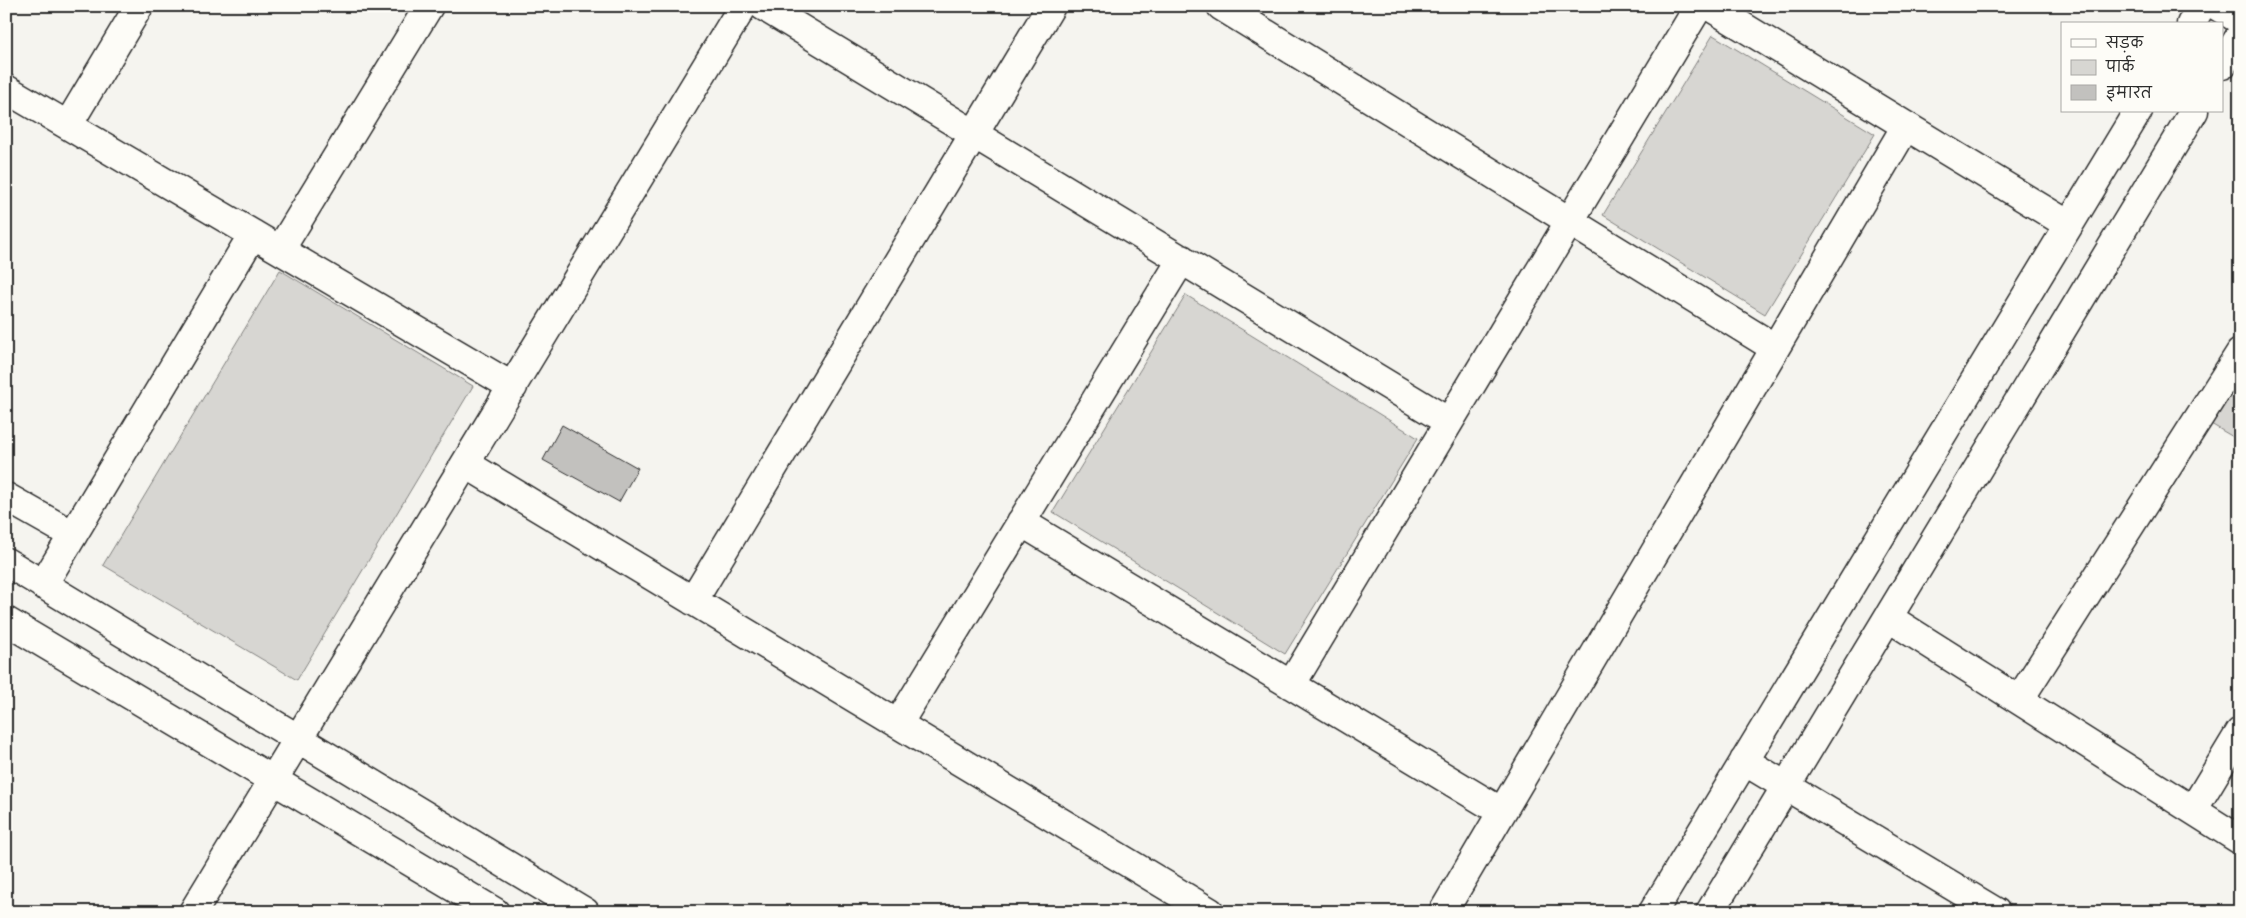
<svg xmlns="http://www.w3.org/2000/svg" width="2246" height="918" font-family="Delius,'Playpen Sans Deva',sans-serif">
<rect width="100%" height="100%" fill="#f5f4ef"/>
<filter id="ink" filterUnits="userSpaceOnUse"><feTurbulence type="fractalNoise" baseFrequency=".02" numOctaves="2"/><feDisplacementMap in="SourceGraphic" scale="10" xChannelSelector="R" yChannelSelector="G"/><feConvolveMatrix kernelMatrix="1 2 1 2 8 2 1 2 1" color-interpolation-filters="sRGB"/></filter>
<g filter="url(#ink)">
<!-- green -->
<path fill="#d7d6d2" stroke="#81807e" d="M1713,35L1875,134L1765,314L1603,215Z
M280,270L473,386L297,680L103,565Z
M1186,295L1418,438L1285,654L1053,512Z
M2240,377V441L2211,424Z"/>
<!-- building -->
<path fill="#c2c1be" stroke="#2b2b2b" d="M562,425L638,468L619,502L543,460Z"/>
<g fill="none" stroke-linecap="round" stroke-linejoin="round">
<defs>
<path id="minor" d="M763,6L1449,422
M1221,6L1775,348
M1709,6L2069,225
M2217,6L2240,20
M2191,24L2201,6
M2222,65L2240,36
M6,89L513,387
M68,125L139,6
M280,250L429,6
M466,464L1210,912
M6,497L73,535
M1021,522L1502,812
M6,562L585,912
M43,585L253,234
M693,601L1051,6
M1889,618L2240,840
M6,621L495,912
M1291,685L1699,6
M2019,700L2240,353
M898,724L1182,259
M1744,761L1996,912
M2193,810L2240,732
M193,912L743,6
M1443,912L1906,126
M1653,912L2138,111
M1710,912L2194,111"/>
</defs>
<!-- minor casing -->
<use href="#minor" stroke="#2b2b2b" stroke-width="31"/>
<!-- minor -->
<use href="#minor" stroke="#fdfcf7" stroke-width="28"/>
</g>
</g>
<!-- margin -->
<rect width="2246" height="918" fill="none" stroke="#fdfcf7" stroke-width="25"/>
<rect x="12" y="12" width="2221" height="893" fill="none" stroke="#2b2b2b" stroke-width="2" filter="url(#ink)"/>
<!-- legend -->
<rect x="2061" y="22" width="162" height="90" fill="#fdfcf7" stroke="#a9a8a5"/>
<rect x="2071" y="39" width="25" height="8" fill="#fdfcf7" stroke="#a9a8a5"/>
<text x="2106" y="48" font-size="15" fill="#2b2b2b">सड़क</text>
<rect x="2071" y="60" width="25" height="15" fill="#d7d6d2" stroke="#a9a8a5"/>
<text x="2106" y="72" font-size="15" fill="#2b2b2b">पार्क</text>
<rect x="2071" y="85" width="25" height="15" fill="#c2c1be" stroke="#a9a8a5"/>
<text x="2106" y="98" font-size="15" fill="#2b2b2b">इमारत</text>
</svg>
